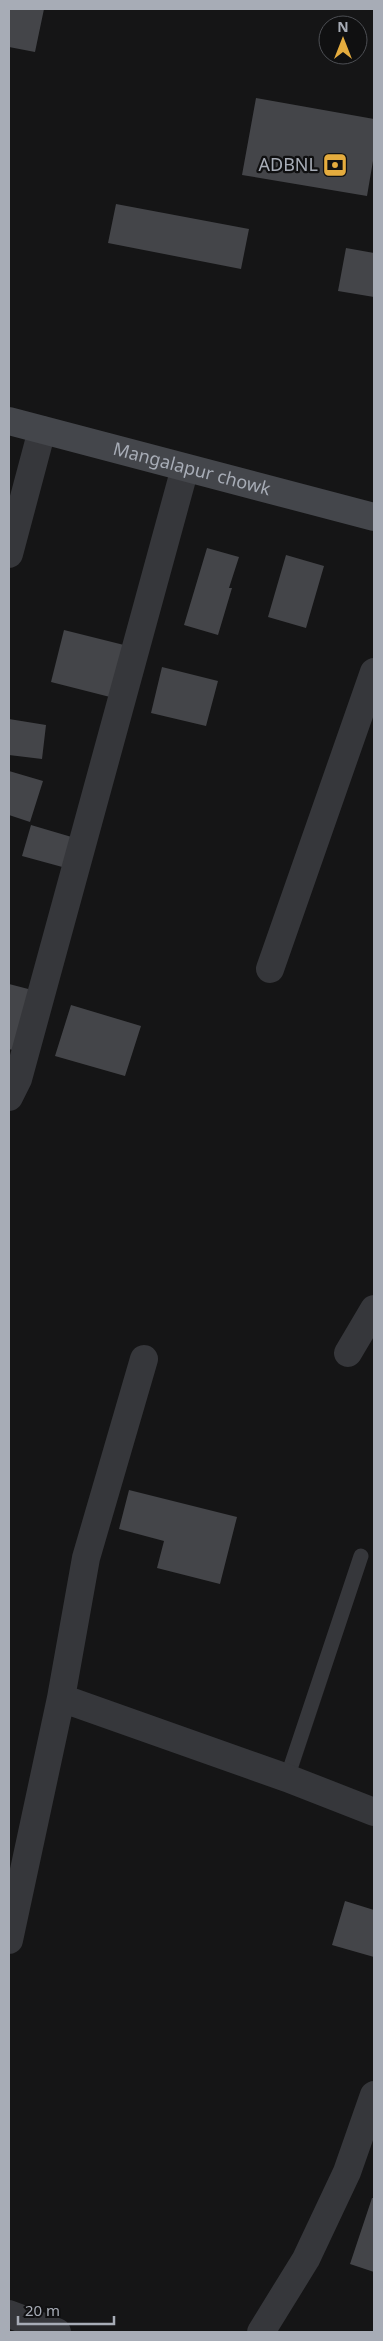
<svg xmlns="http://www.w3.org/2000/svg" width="383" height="2341" font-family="'Noto Sans',sans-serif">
<rect width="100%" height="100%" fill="#151516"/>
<!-- building -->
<path fill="#444549" d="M9,9H44L35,52L9,47Z
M256,98L374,119V155L367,196L242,175Z
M116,204L249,229L241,269L108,243Z
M346,248L374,253V297L338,291Z
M207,548L239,557L229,588H232L218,635L184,625Z
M286,555L324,566L306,628L268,617Z
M64,630L128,646L114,698L51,682Z
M162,667L218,681L206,726L151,713Z
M9,719L46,725L42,759L9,755Z
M9,771L43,781L30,822L9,815Z
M31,825L75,838L66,868L22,856Z
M9,984L36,991L20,1052L9,1049Z
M71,1005L141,1026L125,1076L55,1056Z
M129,1490L237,1517L220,1584L157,1568L164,1541L119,1529Z
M345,1901L374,1910V1957L332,1945Z
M372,2198H374V2272L350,2264Z"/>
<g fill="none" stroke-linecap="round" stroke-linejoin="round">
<!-- lane -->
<path stroke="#36373b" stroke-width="15" d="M287,1778L361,1556"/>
<!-- street -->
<path stroke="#36373b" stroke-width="28" d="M9,554L42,430
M270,969L374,672
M9,1097L18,1079L185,468
M348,1353L374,1309
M61,1698L287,1778L374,1812
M9,1940L61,1698L86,1558L144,1359
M9,2314L57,2332
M261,2332L306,2259L347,2172L374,2095"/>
<!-- secondary -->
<path stroke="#44464b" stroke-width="28" id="s1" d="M9,421L374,517"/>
</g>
<!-- icons -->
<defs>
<symbol id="bank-square" viewBox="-11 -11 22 22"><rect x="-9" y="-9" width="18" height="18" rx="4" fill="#e5ac3e" stroke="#101011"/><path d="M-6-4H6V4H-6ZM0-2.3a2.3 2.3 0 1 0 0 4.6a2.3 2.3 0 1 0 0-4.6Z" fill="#111"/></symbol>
</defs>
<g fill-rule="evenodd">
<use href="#bank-square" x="321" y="151" width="28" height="28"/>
</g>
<g text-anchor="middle" stroke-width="4.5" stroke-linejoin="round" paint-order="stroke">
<!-- poi labels -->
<g font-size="18" fill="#a7acb6" stroke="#101011" text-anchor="end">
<text x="318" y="171">ADBNL</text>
</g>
<!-- street labels -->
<g font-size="18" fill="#a7acb6" stroke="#101011">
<text dy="6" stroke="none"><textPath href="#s1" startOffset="189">Mangalapur chowk</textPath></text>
</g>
</g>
<!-- border -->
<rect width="383" height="2341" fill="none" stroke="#a7acb6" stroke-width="20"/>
<!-- north arrow -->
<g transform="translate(343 40)"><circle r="24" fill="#101011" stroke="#4c4e53"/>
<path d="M0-4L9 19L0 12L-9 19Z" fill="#e5ac3e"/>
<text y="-8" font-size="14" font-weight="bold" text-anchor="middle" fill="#a7acb6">N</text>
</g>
<!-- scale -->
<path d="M18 2316v8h96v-8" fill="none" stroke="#a7acb6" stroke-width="2.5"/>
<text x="25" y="2316" font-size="15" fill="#a7acb6" stroke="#101011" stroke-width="4" paint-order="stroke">20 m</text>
</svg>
